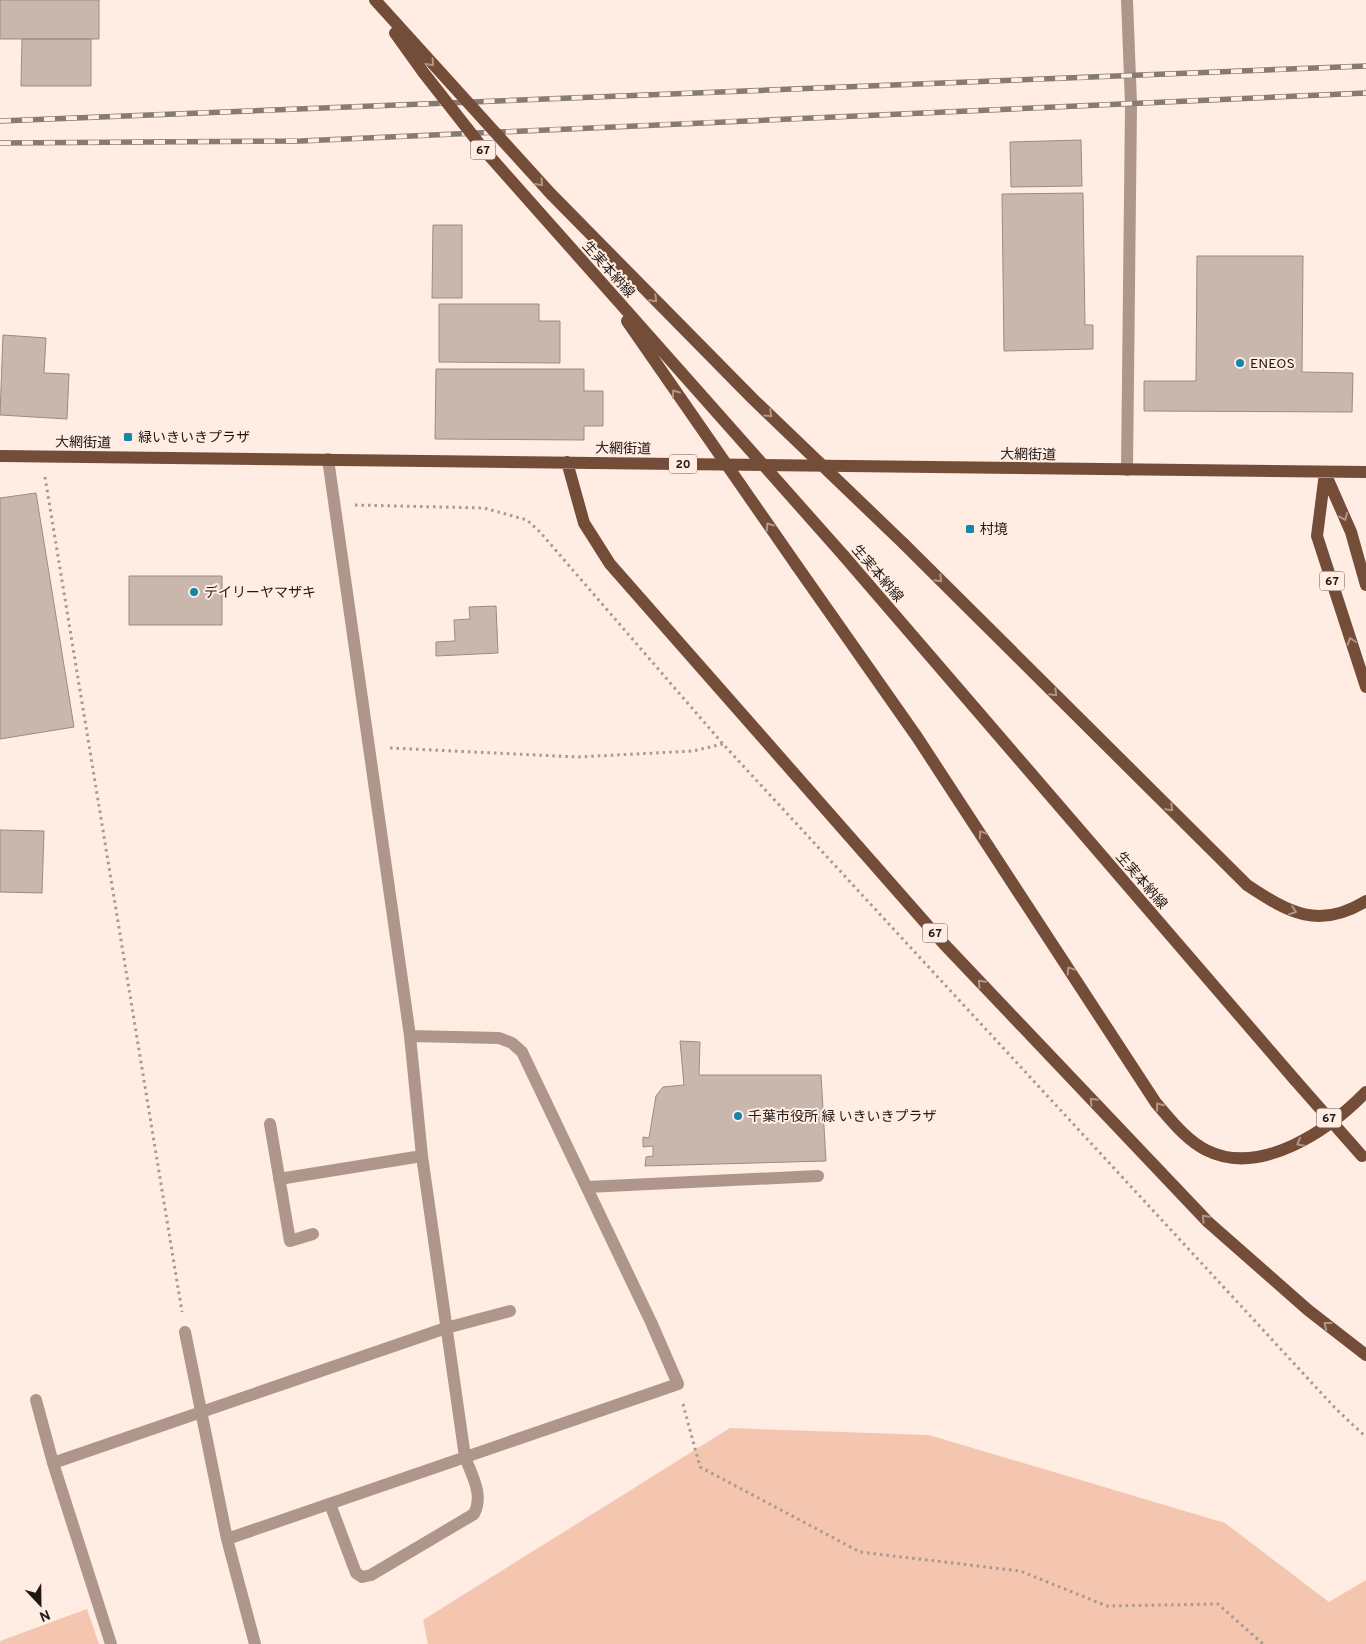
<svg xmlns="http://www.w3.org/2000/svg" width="1366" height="1644" font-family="Overpass,'Noto Sans JP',sans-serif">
<rect width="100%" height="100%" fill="#ffece3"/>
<!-- green -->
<path fill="#f4c6af" d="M730,1428L929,1435L1225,1523L1329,1602L1366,1580V1644H428L423,1620Z
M87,1609L99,1644H0V1641Z"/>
<!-- building -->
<path fill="#c9b7ae" stroke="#9c8b82" d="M0,0H99V39H0Z
M22,39H91V86H21Z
M1081,140L1082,186L1011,187L1010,142Z
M1083,193L1085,325H1093V349L1004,351L1002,194Z
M433,225H462V298H432Z
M1197,256H1303L1302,372L1353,373L1352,412L1144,411V381H1196Z
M439,304H539V321H560V363L439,362Z
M3,335L46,338L44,373L69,374L67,419L0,415Z
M436,369H584V391H603V426H584V440L435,439Z
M36,493L74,727L0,739V498Z
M129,576H222V625H129Z
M496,606L498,653L436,656V642L455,641L454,620L470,619L469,607Z
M0,830L44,831L42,893L0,892Z
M680,1041L700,1042L699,1075H821L826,1161L645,1166L646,1157L653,1156V1146L643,1147V1137L649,1138L656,1096L663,1087L684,1085Z"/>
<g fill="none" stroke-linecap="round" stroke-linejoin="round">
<!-- path -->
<path stroke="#a79992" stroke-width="3" stroke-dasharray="2.5 4" stroke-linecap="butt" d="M45,477L182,1312
M355,505L484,508L527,520L540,532L723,744L1336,1409L1366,1437
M390,748L578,757L693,751L723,744
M683,1404L700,1467L860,1552L1020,1571L1107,1606L1218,1604L1263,1644"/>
<!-- service -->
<path stroke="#ae968b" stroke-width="12" d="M270,1124L290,1241L313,1234
M279,1179L422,1156
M587,1187L818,1176
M330,1504L356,1573L362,1577L371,1575L474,1514C484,1495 472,1476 465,1457"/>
<!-- minor -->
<path stroke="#ae968b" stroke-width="12" d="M1127,0L1131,104L1127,470
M328,459L410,1036L422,1156L465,1457
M185,1332L227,1539L255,1644
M36,1400L53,1463L111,1644
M53,1463L446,1328L510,1311
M227,1539L678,1384L651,1322L522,1052L512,1043L499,1038L410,1036"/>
<!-- primary -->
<path stroke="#744d39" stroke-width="12" d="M0,456L1366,472
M567,462L584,523L610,564L944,944L1208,1222L1308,1310L1366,1355
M1325,473L1317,536L1366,687
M1325,473L1351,532L1366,585
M904,544L1247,885C1289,913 1319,930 1366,901
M844,556L1295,1080
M797,566L917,737L1156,1103C1171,1120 1186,1140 1206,1150C1261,1178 1330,1129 1366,1092"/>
<defs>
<path id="rail" d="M0,121L1366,66
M0,143L301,141L1366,93"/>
</defs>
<!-- rail casing -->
<use href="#rail" stroke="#867a74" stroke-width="5.5"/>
<!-- rail -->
<use href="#rail" stroke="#ffece3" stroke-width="4" stroke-dasharray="11" stroke-linecap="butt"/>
<!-- primary-bridge -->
<path stroke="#744d39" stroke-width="12" d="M375,0L551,194L753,399L904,544
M395,33L423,72L485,151L844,556
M627,321L797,566
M1295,1080L1362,1156"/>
</g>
<!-- one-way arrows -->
<defs><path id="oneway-chevron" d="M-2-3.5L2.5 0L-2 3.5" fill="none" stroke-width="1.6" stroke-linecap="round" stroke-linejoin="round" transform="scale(1.25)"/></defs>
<g stroke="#b39586">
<use href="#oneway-chevron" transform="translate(431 63) rotate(48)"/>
<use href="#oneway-chevron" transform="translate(540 183) rotate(48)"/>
<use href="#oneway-chevron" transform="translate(654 299) rotate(45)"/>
<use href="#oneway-chevron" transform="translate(675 393) rotate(-125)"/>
<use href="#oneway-chevron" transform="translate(769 414) rotate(44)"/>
<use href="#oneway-chevron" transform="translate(1344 517) rotate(67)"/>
<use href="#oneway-chevron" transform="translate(769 526) rotate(-125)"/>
<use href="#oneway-chevron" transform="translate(939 579) rotate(45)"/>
<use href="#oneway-chevron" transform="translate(1351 641) rotate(-108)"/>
<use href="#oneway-chevron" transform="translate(1054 693) rotate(45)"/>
<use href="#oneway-chevron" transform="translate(1170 808) rotate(45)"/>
<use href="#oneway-chevron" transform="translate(982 834) rotate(-124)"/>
<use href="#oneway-chevron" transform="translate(1293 911) rotate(20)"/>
<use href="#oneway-chevron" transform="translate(1070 970) rotate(-123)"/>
<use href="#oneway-chevron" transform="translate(981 983) rotate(-133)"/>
<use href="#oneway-chevron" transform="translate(1093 1101) rotate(-133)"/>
<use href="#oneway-chevron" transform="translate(1159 1106) rotate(-129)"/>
<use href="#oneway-chevron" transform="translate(1300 1143) rotate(151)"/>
<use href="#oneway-chevron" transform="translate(1205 1218) rotate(-134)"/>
<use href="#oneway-chevron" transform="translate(1327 1325) rotate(-142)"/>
</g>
<!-- markers -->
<g fill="#1486ac" stroke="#ffece3" stroke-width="2">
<circle cx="1240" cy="363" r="5"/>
<rect x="123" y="432" width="10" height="10" rx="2.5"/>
<rect x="965" y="524" width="10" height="10" rx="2.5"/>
<circle cx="194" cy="592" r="5"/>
<circle cx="738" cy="1116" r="5"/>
</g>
<g text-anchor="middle" stroke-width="4" stroke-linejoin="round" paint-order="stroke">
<!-- shield labels -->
<g fill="#ffece3" stroke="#625853" stroke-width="1">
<rect x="470.5" y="140.5" width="25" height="19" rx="4"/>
<rect x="669" y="454.5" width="28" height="19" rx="4"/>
<rect x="1319.5" y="571.5" width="25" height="19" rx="4"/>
<rect x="922.5" y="923.5" width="25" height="19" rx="4"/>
<rect x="1316.5" y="1108.5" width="25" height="19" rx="4"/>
</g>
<g font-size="12" font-weight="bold" fill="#1f1815">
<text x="483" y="154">67</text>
<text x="683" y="468">20</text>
<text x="1332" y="585">67</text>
<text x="935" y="937">67</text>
<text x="1329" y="1122">67</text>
</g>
<!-- street labels -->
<g font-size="14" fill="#1f1815" stroke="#ffece3">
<text transform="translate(609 269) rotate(48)" y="5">生実本納線</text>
<text transform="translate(83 442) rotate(1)" y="5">大網街道</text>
<text transform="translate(623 448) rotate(1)" y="5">大網街道</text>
<text transform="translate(1028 454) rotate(1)" y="5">大網街道</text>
<text transform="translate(878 573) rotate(49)" y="5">生実本納線</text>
<text transform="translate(1142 880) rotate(49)" y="5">生実本納線</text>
</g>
<!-- poi labels -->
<g font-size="14" fill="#1f1815" stroke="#ffece3" text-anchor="start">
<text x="1250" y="368">ENEOS</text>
<text x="138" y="442">緑いきいきプラザ</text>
<text x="980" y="534">村境</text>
<text x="204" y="597">デイリーヤマザキ</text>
<text x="748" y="1121">千葉市役所 緑 いきいきプラザ</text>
</g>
</g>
<!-- north arrow -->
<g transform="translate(40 1604) rotate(158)" stroke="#ffece3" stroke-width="4" paint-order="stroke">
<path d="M0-4L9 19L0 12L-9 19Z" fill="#1f1815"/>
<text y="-8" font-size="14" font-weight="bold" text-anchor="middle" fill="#1f1815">N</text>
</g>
</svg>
